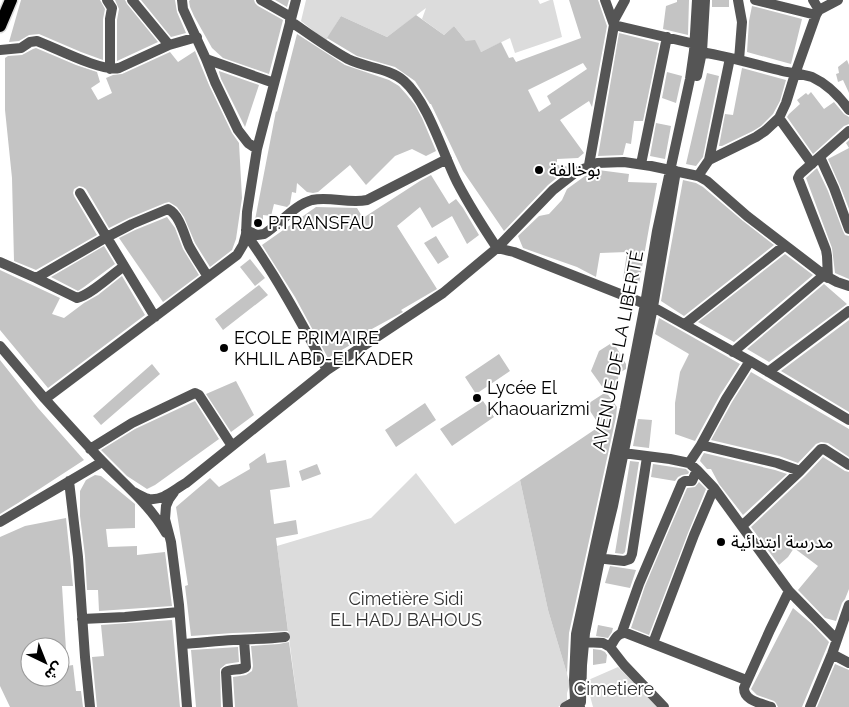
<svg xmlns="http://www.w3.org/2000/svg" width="849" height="707" font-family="Raleway,'Noto Sans Arabic',sans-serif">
<rect width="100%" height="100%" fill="#fff"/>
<!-- green -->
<path fill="#dcdcdc" d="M306,0H538L540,4L550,0H553L562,37L515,53L510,38L481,52L466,41L454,26L444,35L422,19L426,8L387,37L341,16L326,41L301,21Z
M416,473L455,524L520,480L548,610L570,684L567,693V701L558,707H298L277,546L371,518Z
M618,667L659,707H593L586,681Z"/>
<!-- building -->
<path fill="#c4c4c4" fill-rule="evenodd" d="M21,0H100L105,9L103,19V60L81,52L39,34L29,35L19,41L9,42Z
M115,0H125L127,4L158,42L117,61V20L119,9Z
M141,0H175L177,12L186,33L171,37Z
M190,0H254L255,3L258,6L283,20L269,74L223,58L212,48L194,16L190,7L189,1Z
M275,0H289L287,7Z
M569,0H598L607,26L592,107L589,101L560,120L584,153L578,158L557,159V165L570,167L548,185L504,231L463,171L431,104H430L415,81L395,67L357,56L327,38L341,16L387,37L416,15L444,35L454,26L466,41L475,40L481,52L501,42L509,58L513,57L516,62L581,38ZM583,63L587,69L547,96L551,104L539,112L528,90Z
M677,0H689L688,35L663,29L666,6L677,2Z
M712,0H729V7H712Z
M752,6L802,19L791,64L747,52L749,21Z
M619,33L659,43L643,121H634L631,144L626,143L623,155L598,156Z
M297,34L345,65L389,80L399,86L407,95L415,105L422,118L436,151L426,156L412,149L395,156L366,185L350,165L318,192L313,193L307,192L297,183L296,193L292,192L290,204L287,207L274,204L271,216L263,215V226L255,227L254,226V220H255L276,111L277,112Z
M36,48L76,65L97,72L100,82L91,88L98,100L112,93L106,78L113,75L122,74L170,52L178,62L195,51L209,85L232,133L239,143L242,198L236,239L232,250L210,267L195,243L184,217L177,207L169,202L165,203L129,218L109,228L86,189L83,187L79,186L74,189L73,193L74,196L97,235L36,270L14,261L12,178L5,110V58L8,56L22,55L33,49Z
M847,60L849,65V93L843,80L838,82L836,74L839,73L838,67Z
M742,68L786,80L780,101L773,114L761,126L753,131L722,146H719L725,114L733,115Z
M219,71L259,85L245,127L221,79L219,72Z
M667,72L682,76L676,103L662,98Z
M707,73L719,76L703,157L696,166L686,164Z
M811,92L824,109L834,102L844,114L849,117V124L844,126L813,154L787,117L789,114L800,104L797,100L806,93L808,95Z
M656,123L671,126L665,159L650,156Z
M849,140V209L840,186L828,159L849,148L846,143Z
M817,168L828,191L843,231L845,235L849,236V279L835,273L832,248L806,178Z
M598,170L629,174L628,182L657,183L639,284L623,280L627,252L600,253L596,277L577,267L523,248L518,236L539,216L549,214L562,200L567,189L585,176L594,174Z
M431,175L449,204L456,199L463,208L479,235L467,244L452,216L432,228L420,207L397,226L437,289L401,310L403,312L370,330L371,332L364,337L328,358L295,297L262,245L316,207L357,208L363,218L420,181Z
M683,180L696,183L703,187L743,221L774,245L684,316L661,301Z
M167,217L175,228L183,249L199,275L163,302L119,238L135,230Z
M436,236L449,257L438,264L424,243Z
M104,246L115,264L84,287L78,291L51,277Z
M785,254L813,275L734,342L698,322Z
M250,259L265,278L255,286L240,267Z
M0,270L60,298L52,314L64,318L84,303L98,295L122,276L145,315L48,388L0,330Z
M824,284L847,304L769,362L747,349Z
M259,285L268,295L223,330L215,319Z
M659,318L740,364L720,395L695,441L675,434V403L680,372L689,354L655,334Z
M849,320V412L781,371Z
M610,344L612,347L615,345L626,364V369L619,373L617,385L606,392L591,371L599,351Z
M499,354L510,371L476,394L465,377Z
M0,360L38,408L84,460L18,503L0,514Z
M152,364L160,374L101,425L93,416Z
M751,372L849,429V457L828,443L821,442L816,444L798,463L779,456L711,440L732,402Z
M236,381L254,415L231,432L206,394Z
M606,392L617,407L616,417L569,633L567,674L548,610L520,480L600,426L586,405Z
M195,401L219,439L155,485L147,489L127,476L101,450L135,429Z
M483,401L494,417L452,446L440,429Z
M425,403L436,420L396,447L385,430Z
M638,419L652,420L649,448L633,446Z
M265,453L267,463L286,460L290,487L270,490L274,524L296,520L298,534L276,538L288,631L233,633L191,636L185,586L188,585L176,507L210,478L219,487L250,469L249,464Z
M704,453L775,470L787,474L743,515L719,484L711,469H707L700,461L701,458Z
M823,457L845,471L849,472V589L845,599L842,603L836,621L825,618L798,590L818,566L794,548L788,557L779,565L751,527L805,476Z
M630,461L639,462L625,552L623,554L615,553Z
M317,464L321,474L302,481L299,471Z
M653,464L686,469L689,472L688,474L682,475L678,477L675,481L651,477Z
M95,475L101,476L135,504V528L106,529L108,547L137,546V555L165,552L172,606L99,611L98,590H87L85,556L80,516V491L86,480Z
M699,482L706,489L688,533L649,635L631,628L645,586L687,488L695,487Z
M66,518L73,586H62L67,666L73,665L76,691H81L83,707H10L0,686V537L25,526ZM30,647H60V677H30Z
M610,566L636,570L630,588L605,583Z
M793,608L812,624L829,642L802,707H778L776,703L774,701L757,695L751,689Z
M172,620L180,707H97L92,657L104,656L101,625Z
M598,625L613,628L612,632L608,638L596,636Z
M289,642L298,707H235L233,677L246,675L252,671L253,666L251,646L279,644Z
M238,647L239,662L226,664L220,669L221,707H196L191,650Z
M593,649L601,650L605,652L607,655L606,663L593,665Z
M835,664L849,670V707H817Z"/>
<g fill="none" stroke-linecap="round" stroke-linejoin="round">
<defs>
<path id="major" d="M0,26L11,0"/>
</defs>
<!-- major casing -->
<use href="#major" stroke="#dbdbdb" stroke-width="15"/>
<!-- minor -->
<path stroke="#555" stroke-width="10" d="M107,0L112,8L110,19V69
M132,0L169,45
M182,0L183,9L206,59L215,82L238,130L248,143L257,149
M261,0L291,17
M738,0L742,22L739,60
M755,0L816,15
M813,0L819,10
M290,21C309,34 328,48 348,59C366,68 389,68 404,81C428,102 443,154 457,182C469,205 483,227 497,248L514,252L653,307L750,361L849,420
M613,22L625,0
M614,25L695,44
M0,50L21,48L30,42L37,41C56,48 101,72 119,68L169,45L197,37
M695,51C724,55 753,64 782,71C791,73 803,74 812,77C827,84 840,97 849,110
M206,59L274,83
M697,76L702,52L705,0
M779,118L812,164
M820,157L834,188L849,229
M709,160L730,58
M641,164L667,37
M589,165L614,25L605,0
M698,176L709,160L756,137L765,131L779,118L786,103L795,74L816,15L819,10L838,0
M80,193L155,317
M246,230L257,235L264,234C280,224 294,205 312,200C330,196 349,204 367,200L447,159
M246,234C277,277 302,324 327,370
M0,262L36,278L107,237L132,224L168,209C180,215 184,235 189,246C195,257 202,267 208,277
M36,278L77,298C89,296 113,274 124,266
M828,278L827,256L826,250L798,178L800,174L849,131
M685,324L784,246
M0,346L45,399L237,255L243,245L246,234L247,212L257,149L296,0
M733,352L824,275
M768,372L849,311
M45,399C64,420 83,441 102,461C124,484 150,505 166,533
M701,445L726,399L750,361
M90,449L132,423L195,393L199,395L232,446
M623,453L670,459L689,463L697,470L714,488L789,591L836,639
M689,463L701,445L777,463L800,471
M69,481L78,557L85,657L90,707
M134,492C139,495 144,498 149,499C163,501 175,489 186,483L327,370L443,293L497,248L553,190L576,172L597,163L624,162L651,166L698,176L707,181L747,216L824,275L837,282L849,286
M174,492L169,499L166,506L165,519L171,542L179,605L187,707
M0,522L102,462
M742,526L800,471L821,449H824L849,465
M596,558L624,561L630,559L632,554L647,457
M82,619L125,617L179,612
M622,632L639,584L682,483L685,481H692L697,470
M584,642L603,643L610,647L624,665L664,707
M653,643L694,535L714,488
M182,644C199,643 216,641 233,640C251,639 268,639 285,637
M610,647C614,641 617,632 626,633L746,680
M832,654L849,663
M581,702L582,665L585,633L600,559L613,506L653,307L676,171
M228,707L226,672C232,668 240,671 246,667L244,640
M565,707L581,698
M580,707L575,700L574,680L576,634L625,408L645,304L657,231L690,79L694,51L697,0
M771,707C761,703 744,701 744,688L770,630L789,591
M810,707L832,654L849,605"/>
<!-- major -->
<use href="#major" stroke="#000" stroke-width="12"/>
</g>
<!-- markers -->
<g fill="#000" stroke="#fff" stroke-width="2">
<circle cx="539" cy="170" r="5"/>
<circle cx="258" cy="223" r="5"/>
<circle cx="224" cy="348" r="5"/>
<circle cx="477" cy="398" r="5"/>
<circle cx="721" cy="542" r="5"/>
</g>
<g text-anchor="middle" stroke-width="4" stroke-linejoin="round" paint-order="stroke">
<!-- poi labels -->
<g font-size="18" fill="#000" stroke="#fff" text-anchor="start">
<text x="549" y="176">بوخالفة</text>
<text x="268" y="229">P.TRANSFAU</text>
<text x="234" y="344">ECOLE PRIMAIRE<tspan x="234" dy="21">KHLIL ABD-ELKADER</tspan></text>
<text x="487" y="394">Lycée El<tspan x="487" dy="21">Khaouarizmi</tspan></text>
<text x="731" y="548">مدرسة ابتدائية</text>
</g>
<!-- street labels -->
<g font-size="18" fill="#000" stroke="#fff">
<text transform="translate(618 351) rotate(-79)" y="6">AVENUE DE LA LIBERTÉ</text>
</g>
<!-- park labels -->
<g font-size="18" fill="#333" stroke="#fff">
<text x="406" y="605">Cimetière Sidi<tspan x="406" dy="21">EL HADJ BAHOUS</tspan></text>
<text x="614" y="695">Cimetiere</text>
</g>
</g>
<!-- north arrow -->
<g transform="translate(45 662) rotate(137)"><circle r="24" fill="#ffffff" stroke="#999999"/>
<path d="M0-4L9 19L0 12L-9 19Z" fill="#000000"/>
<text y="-8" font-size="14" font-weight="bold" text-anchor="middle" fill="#000000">ش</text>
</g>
</svg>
